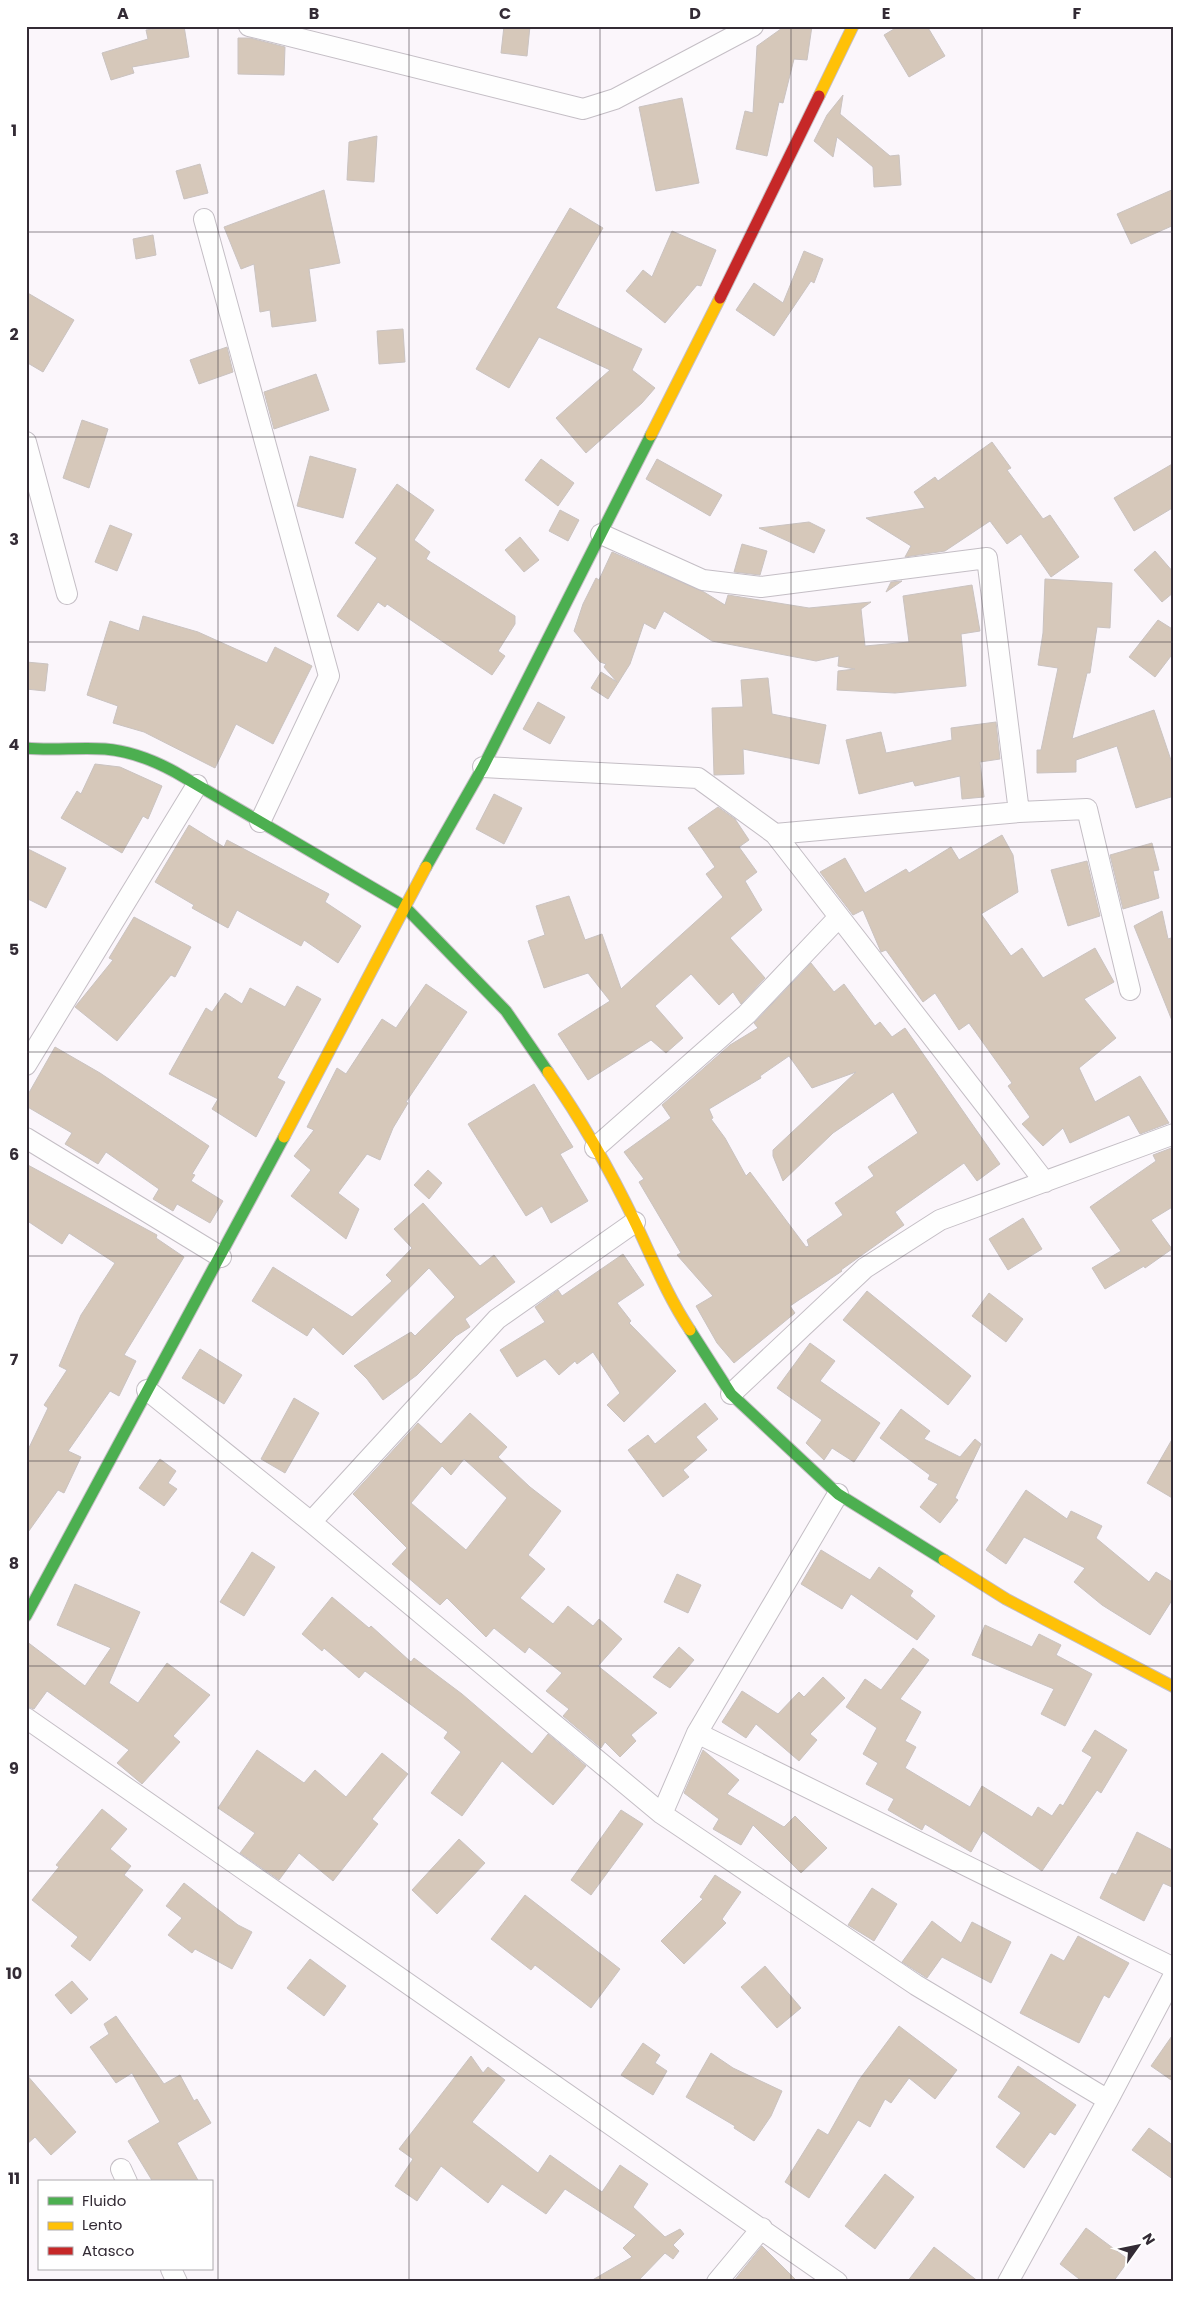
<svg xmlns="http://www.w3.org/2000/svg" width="1200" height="2308" font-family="Poppins,sans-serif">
<rect width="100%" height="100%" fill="#fbf6fb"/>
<!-- building -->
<path fill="#d6c8ba" stroke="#cac3c1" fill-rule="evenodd" d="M172,26H184L189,57L132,67L134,73L111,80L102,53L148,39L146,30Z
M504,26H530L527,56L501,53Z
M785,26H812L807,60L794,59L783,103L779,102L767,156L736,149L745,111L753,113L757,46Z
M899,26H927L945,56L909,77L884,35Z
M238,38H250L285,47L284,75L238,74Z
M843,95L840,114L890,156L899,155L901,185L874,187L873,167L837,137L833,157L814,141L827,115Z
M682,98L699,183L656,191L639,107Z
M377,136L374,182L347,180L349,142Z
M200,164L208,193L184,199L176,171Z
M1174,189V225L1131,244L1117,214Z
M324,190L340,263L309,269L316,321L272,327L270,310L260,312L254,264L241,269L224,227Z
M570,208L603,228L556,308L642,349L632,370L655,388L642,403L586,453L556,418L610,370L539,337L509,388L476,369Z
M672,231L716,250L701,286L697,285L665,323L626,291L643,270L652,277Z
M153,235L156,255L136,259L133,239Z
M804,251L823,259L814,283L811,281L774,336L736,310L754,283L783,303Z
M26,292L74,320L43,372L26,362Z
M403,329L405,362L379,364L377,331Z
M227,347L233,372L199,384L190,360Z
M316,374L329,410L274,429L264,392Z
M82,420L108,429L89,488L63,478Z
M992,442L1011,468L1007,470L1043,519L1050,515L1079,557L1051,577L1021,534L1007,544L990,521L945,551L905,557L911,546L866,518L925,508L914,492L935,477L938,481Z
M310,456L356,469L343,518L297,506Z
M541,459L574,483L558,506L525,480Z
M657,459L722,495L710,516L646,479Z
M1174,463V507L1134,531L1114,498Z
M397,484L434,510L414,540L430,552L426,559L515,616V624L498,651L505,656L492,675L387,604L385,607L378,602L358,631L337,616L377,558L355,543Z
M560,510L579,520L568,541L549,531Z
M809,522L825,530L814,553L759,528Z
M110,525L132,534L117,571L95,562Z
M520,537L539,560L524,572L505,550Z
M742,544L767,551L760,575L734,572Z
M1155,551L1174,573V592L1162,602L1134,570Z
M612,552L704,592L725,605L728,595L809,608L871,602L861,609L865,646L909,642L903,596L972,585L980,631L961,634L966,686L895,693L837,690L838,671L855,669L838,666L839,656L816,661L712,641L664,611L655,629L644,623L630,664L608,699L591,688L601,672L617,682L604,667L606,664L600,662L574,631L583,604L596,578L599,580Z
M1045,579L1112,583L1110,628L1097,627L1090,673H1087L1072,739L1154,710L1174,769V796L1136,808L1117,746L1076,760V772L1037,773V750H1041L1058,668L1038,665L1043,633Z
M902,581L886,592L891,582Z
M143,616L198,632L267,663L275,647L312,666L273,744L236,724L215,768L144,732L113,723L118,706L87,695L110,621L139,631Z
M1158,620L1174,630V652L1155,677L1129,657Z
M26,662L48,664L45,691L26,689Z
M768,678L772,714L826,725L819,764L743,749L744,774L714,775L712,708L743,707L741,680Z
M538,702L565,717L550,744L523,729Z
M996,722L1000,759L980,762L984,797L962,799L960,776L915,786L913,781L859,794L846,740L881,732L886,753L952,740L951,728Z
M95,764L120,767L162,786L148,819L143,816L122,853L61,818L77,791L81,794Z
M494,794L522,808L504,844L476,829Z
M718,807L735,819L749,840L739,847L757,872L745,881L762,910L730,938L765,978L741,1004L733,992L719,1005L691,974L655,1006L683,1038L666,1053L651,1040L588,1080L558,1034L610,1001L588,973L544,988L528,941L545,935L536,906L569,896L585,940L602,934L621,989L723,897L706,874L715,867L688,828Z
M189,825L224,847L227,840L329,894L325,902L361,926L338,963L304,940L301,946L237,910L228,928L192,908L194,905L155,882Z
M1002,835L1013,855L1018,892L981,914L1011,956L1022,948L1043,978L1095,948L1114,982L1084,999L1116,1038L1079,1068L1095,1102L1140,1076L1169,1123L1140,1134L1129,1115L1070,1143L1063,1128L1043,1146L1022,1124L1030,1117L1008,1086L1012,1083L969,1023L959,1030L935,993L923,1002L886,950L881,952L863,910L853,915L820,872L845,858L865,893L906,869L909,873L951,847L959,860Z
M1152,843L1159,870L1153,871L1159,898L1123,909L1110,855Z
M26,848L66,868L46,908L26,898Z
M1087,861L1100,916L1068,926L1051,870Z
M1162,911L1168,939L1174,937L1173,1023L1134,926Z
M134,917L191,947L175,977L171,975L117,1041L75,1007L113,960L109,958Z
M811,963L834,992L844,984L875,1026L880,1022L892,1037L905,1028L1000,1164L977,1181L964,1163L895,1212L904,1225L841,1270L842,1271L790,1306L795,1313L734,1363L717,1343L696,1306L713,1296L677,1255L681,1253L639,1182L644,1179L624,1152L671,1118L662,1105L730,1045L758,1028L754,1023ZM789,1056L812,1088L856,1072L773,1150V1156L783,1181L833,1133L893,1092L918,1133L868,1167L874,1176L835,1203L843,1215L807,1240L809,1246L806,1247L750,1172L746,1176L725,1138L711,1119L713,1118L709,1109L761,1078L760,1076Z
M426,984L467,1012L406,1102L408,1103L393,1128L380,1160L367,1154L338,1193L359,1209L346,1239L291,1196L311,1170L294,1156L314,1130L307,1127L337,1068L346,1074L382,1019L396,1028Z
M297,986L321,999L277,1078L285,1082L256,1137L212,1109L218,1099L169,1074L206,1008L212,1012L225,993L242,1004L250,988L285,1007Z
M55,1047L100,1073L209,1146L192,1174L195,1175L191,1181L223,1201L210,1223L177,1204L173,1211L153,1199L159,1189L106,1152L98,1164L65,1144L72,1133L26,1106V1098Z
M534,1084L573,1147L560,1154L588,1201L551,1223L542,1206L526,1216L468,1124Z
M1174,1147V1206L1151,1220L1172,1249L1145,1268L1144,1266L1105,1289L1092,1268L1121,1251L1090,1207L1156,1161L1153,1155Z
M26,1164L157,1235L156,1238L184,1257L124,1355L136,1361L119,1396L110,1391L68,1451L81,1457L64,1493L58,1490L26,1535V1454L48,1408L44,1405L67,1370L59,1366L81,1315L115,1263L69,1233L62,1244L26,1220Z
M428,1170L442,1183L429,1199L414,1185Z
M423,1203L480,1266L494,1255L515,1282L465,1319L470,1327L456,1336L417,1375L383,1400L367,1379L354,1366L411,1332L415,1336L455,1297L429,1268L343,1355L313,1327L307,1336L252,1301L273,1267L352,1317L392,1281L386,1275L412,1248L394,1229Z
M1023,1218L1042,1249L1008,1270L989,1239Z
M623,1254L644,1285L617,1303L631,1321L629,1323L676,1371L624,1422L607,1405L620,1393L593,1352L577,1364L575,1361L559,1375L545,1359L517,1377L500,1350L545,1322L535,1307L558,1290L562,1296Z
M867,1291L971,1376L948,1405L843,1320Z
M989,1293L1023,1319L1006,1342L972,1316Z
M810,1343L835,1361L820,1381L880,1423L854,1462L832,1448L824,1460L806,1443L822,1420L777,1388Z
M200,1349L242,1375L224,1404L182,1378Z
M294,1398L319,1413L285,1473L261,1459Z
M705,1403L718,1419L696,1437L707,1450L683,1470L689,1477L663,1497L628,1450L648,1435L655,1444Z
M901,1409L930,1431L924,1439L960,1457L975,1439L981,1444L955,1498L958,1500L940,1523L920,1507L938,1484L928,1479L930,1475L880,1438Z
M470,1413L507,1447L498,1457L530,1487L561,1511L528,1555L545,1569L520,1598L553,1624L568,1606L593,1626L599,1619L622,1639L598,1666L657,1713L631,1735L636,1741L620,1757L605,1742L601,1748L563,1716L569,1709L546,1691L562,1673L529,1647L525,1653L494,1628L486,1637L447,1598L440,1605L392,1564L407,1548L353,1494L418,1423L441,1444ZM464,1459L507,1498L466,1550L411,1503L442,1466L451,1475Z
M1174,1436V1499L1147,1483Z
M160,1459L176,1471L168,1483L177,1489L164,1506L139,1488Z
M1026,1490L1067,1519L1071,1511L1102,1526L1096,1538L1149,1582L1156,1572L1174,1583V1597L1150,1635L1102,1605L1074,1582L1085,1568L1024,1537L1006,1564L986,1550Z
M821,1550L870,1580L879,1567L913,1591L910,1596L935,1616L917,1640L851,1594L842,1609L801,1584Z
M252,1552L275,1567L244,1616L220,1602Z
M677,1574L701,1585L688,1613L664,1602Z
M75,1584L140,1612L109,1683L138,1703L167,1663L210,1695L173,1736L180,1742L142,1784L117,1763L129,1750L47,1691L34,1709L26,1706V1641L85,1686L111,1648L57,1625Z
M332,1597L369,1628L371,1626L411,1662L414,1658L462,1694L532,1754L548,1734L586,1766L553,1805L502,1761L462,1816L431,1793L461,1752L444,1738L448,1732L365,1671L359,1678L324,1648L322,1651L302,1634Z
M985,1625L1032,1647L1039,1634L1061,1645L1056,1655L1092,1674L1065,1726L1041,1714L1054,1689L972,1655Z
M679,1647L694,1660L670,1688L653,1677Z
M913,1648L929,1660L900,1699L921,1712L905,1741L916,1747L905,1768L970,1807L982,1786L1032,1817L1038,1807L1052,1816L1060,1804L1063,1806L1092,1757L1082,1751L1095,1730L1127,1750L1101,1793L1097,1790L1042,1871L983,1831L971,1852L925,1824L922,1830L888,1810L894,1799L866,1784L878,1763L863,1754L877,1728L846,1707L865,1679L881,1690Z
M823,1677L845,1698L810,1734L817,1740L799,1761L756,1724L746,1738L722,1722L742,1691L778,1714L799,1692L804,1697Z
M257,1750L304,1783L315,1770L346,1797L382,1753L408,1774L372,1819L378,1824L333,1881L299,1853L279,1880L240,1853L255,1833L218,1808Z
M703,1750L739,1780L727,1794L784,1827L795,1816L827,1848L801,1873L753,1825L741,1845L713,1829L719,1819L684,1793Z
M102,1809L127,1829L110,1849L131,1866L124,1875L143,1890L90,1961L71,1946L78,1937L32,1900L59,1867L56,1865Z
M621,1810L643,1824L591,1895L571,1880Z
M1137,1832L1174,1851V1888L1163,1883L1144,1921L1100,1898L1112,1873L1116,1875Z
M459,1839L485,1863L437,1914L412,1890Z
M715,1875L741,1892L722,1919L726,1923L684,1964L661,1941L703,1899L700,1897Z
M184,1883L238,1925L252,1932L232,1969L195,1949L192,1953L168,1935L182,1918L166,1906Z
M872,1888L897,1904L874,1941L848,1925Z
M525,1895L620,1969L591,2008L535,1965L531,1970L491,1939Z
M932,1921L961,1943L972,1922L1011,1942L991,1983L942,1957L927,1978L902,1962Z
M1078,1936L1129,1963L1109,1998L1104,1995L1079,2043L1020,2013L1051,1954L1064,1961Z
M310,1959L346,1986L324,2016L287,1988Z
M765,1966L801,2008L777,2028L741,1987Z
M72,1981L88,1999L71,2014L55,1995Z
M116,2016L164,2084L180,2075L194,2101L197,2099L211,2123L177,2143L199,2182H153L128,2141L160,2122L132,2073L116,2083L90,2047L109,2034L104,2024Z
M899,2026L957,2070L935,2099L909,2078L891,2103L885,2099L870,2127L858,2120L809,2198L785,2182L818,2129L828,2135L859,2080Z
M1174,2033V2082L1151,2066Z
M643,2043L660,2055L655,2063L667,2071L653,2095L621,2075Z
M711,2053L733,2068L782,2091L771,2116L754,2141L734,2128L735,2126L686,2097Z
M471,2056L483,2073L488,2067L505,2080L472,2122L538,2173L550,2155L602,2192L620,2165L648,2184L633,2207L665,2237L680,2229L684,2234L673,2245L679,2251L673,2259L665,2253L637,2282H589L632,2257L623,2248L636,2235L565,2189L546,2214L502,2184L488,2203L441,2166L417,2201L395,2186L413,2159L399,2149Z
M1018,2066L1076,2105L1055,2135L1050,2132L1024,2168L996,2147L1021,2113L998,2097Z
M26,2074L76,2132L51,2155L35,2137L26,2145Z
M1149,2128L1174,2146V2180L1132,2150Z
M885,2174L914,2197L875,2249L845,2226Z
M1086,2228L1129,2260L1113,2282H1083L1060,2264Z
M762,2246L798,2282H733Z
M934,2247L979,2282H907Z"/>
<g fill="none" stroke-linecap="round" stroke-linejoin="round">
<defs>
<path id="street" d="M249,26L583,109L615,99L753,26
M204,219L329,676L260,822
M26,442L67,594
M601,534L703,580L761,587L987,558L1019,812
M483,767L698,778L775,834L1045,1182
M775,834L1019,812L1087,809L1130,990
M26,1065L197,785
M26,1138L221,1257
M595,1148L747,1014L839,917
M147,1390L311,1522L662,1814L916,1985L1108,2100
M731,1394L865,1268L940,1220L1174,1134
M311,1522L497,1319L635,1222
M26,1718L837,2282
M697,1733L1174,1968
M662,1814L697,1733L838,1494
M121,2169L127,2182
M171,2269L177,2282
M717,2282L762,2228
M1008,2282L1108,2100L1174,1975"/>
<path id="fast" d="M26,748C52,751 78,747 105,749C130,751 153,760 175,772L404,906L506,1011L548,1072
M426,867L483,767L651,435
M690,1330L731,1394L838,1494L944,1560
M26,1616L284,1137"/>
<path id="slow" d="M819,96L853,26
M651,435L720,298
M548,1072C581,1119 611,1172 636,1224C653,1260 668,1297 690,1330
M284,1137L426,867
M944,1560L1006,1599L1174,1687"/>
<path id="jam" d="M720,298L819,96"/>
</defs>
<!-- street casing -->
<use href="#street" stroke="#c4bec5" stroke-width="22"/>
<!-- fast casing -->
<use href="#fast" stroke="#c4bec5" stroke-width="13"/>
<!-- slow casing -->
<use href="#slow" stroke="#c4bec5" stroke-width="13"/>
<!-- jam casing -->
<use href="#jam" stroke="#c4bec5" stroke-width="13"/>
<!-- street -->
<use href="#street" stroke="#fefefe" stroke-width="20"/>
<!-- fast -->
<use href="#fast" stroke="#4caf50" stroke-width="11"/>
<!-- slow -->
<use href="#slow" stroke="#ffc107" stroke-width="11"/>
<!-- jam -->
<use href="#jam" stroke="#c62828" stroke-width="11"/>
</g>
<!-- grid -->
<path fill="none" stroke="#332b35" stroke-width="1" stroke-opacity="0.55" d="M218,26V2282M409,26V2282M600,26V2282M791,26V2282M982,26V2282M26,232H1174M26,437H1174M26,642H1174M26,847H1174M26,1052H1174M26,1256H1174M26,1461H1174M26,1666H1174M26,1871H1174M26,2076H1174"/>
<!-- border -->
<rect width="1200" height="2308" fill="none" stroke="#ffffff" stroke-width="55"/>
<!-- legend -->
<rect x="38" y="2180" width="175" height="90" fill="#ffffff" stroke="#adaaae"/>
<rect x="48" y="2197" width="25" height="8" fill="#4caf50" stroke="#adaaae"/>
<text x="82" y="2206" font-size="15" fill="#332b35">Fluido</text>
<rect x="48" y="2222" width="25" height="8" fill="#ffc107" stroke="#adaaae"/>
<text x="82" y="2230" font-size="15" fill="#332b35">Lento</text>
<rect x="48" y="2247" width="25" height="8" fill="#c62828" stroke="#adaaae"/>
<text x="82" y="2256" font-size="15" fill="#332b35">Atasco</text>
<!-- north arrow -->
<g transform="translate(1138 2246) rotate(57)" stroke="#ffffff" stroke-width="4" paint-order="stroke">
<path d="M0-4L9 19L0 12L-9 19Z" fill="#332b35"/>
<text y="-8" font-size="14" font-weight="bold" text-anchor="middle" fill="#332b35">N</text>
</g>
<rect x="28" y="28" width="1144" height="2252" fill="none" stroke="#332b35" stroke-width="2"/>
<g font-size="16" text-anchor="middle" font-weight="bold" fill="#332b35">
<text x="123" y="19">A</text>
<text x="314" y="19">B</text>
<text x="505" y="19">C</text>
<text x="695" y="19">D</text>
<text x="886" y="19">E</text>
<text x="1077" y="19">F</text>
<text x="14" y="136">1</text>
<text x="14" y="340">2</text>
<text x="14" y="545">3</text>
<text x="14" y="750">4</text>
<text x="14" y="955">5</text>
<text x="14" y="1160">6</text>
<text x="14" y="1365">7</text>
<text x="14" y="1569">8</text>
<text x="14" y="1774">9</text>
<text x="14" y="1979">10</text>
<text x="14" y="2184">11</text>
</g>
</svg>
